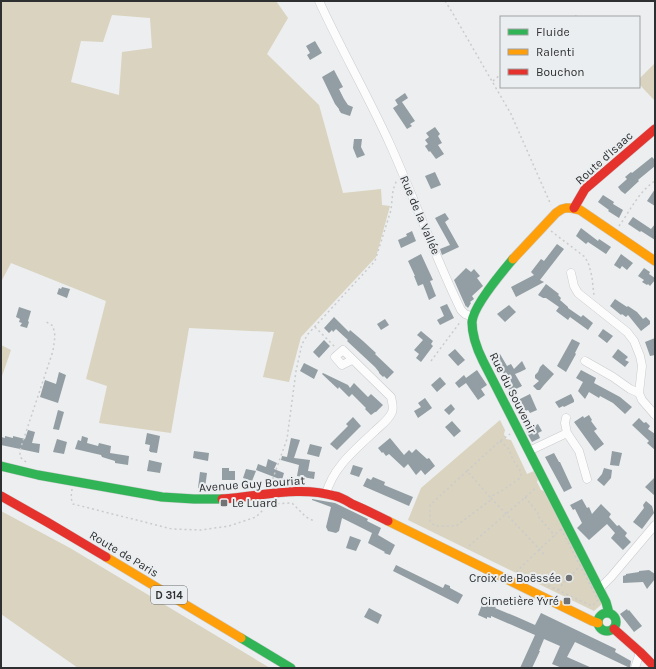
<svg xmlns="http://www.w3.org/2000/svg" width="656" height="669" font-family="Karla,sans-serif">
<rect width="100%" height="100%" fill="#eceeef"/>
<!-- green -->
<path fill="#d9d3bf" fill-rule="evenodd" d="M1,1H276L288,18L267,54L319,105L326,130L343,193L381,189L382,205L390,206L376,257L301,337L289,382L263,377L274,332L189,328L171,433L99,423L107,386L86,379L106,301L11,263L1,282ZM112,15L150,18L152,48L122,52L119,95L71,82L81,41L103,42Z
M655,63V101L639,84V79Z
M1,345L11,350L1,379Z
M500,420L505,430L504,434L506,439L511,440L527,474L534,471L538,479L537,482L541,490L544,491L603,603L594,611L408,520L421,488Z
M1,511L70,548L270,668H78L1,614Z"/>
<!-- building -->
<path fill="#929ea3" d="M315,41L322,53L310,60L307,55L310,53L306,46Z
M334,70L343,87L339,89L344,99L348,105L353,107L350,116L341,113L339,110V109L335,104L322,77Z
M405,93L408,98L402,102L415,121L410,124L412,126L407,129L393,108L399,104L398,105L395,100Z
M435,127L440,134L438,136L442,143L438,145L444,154L436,159L430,151L429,152L425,146L428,144L425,140L429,137L426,133Z
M354,139H362L361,147L365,155L357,158L353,148Z
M652,157L655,160V166L638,180L639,181L625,194L621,191L618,187L627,179L625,177L631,172L632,173Z
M435,172L441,185L431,189L425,176Z
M655,189V206L647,201Z
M603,195L614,202L613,204L623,210L619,218L608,211L609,210L598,202Z
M445,213L449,219L445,222L459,247L442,255L440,249L450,245L435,218Z
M633,217L651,229L655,224V240L641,231L640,232L628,224Z
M581,228L598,241L599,239L611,247L606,254L588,242L586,244L576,236Z
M412,231L416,241L401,248L398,240L407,236L406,234Z
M557,244L564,249L540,280L544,282L516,297L511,287L534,275L531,272L541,259L544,261Z
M421,254L433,280L430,281L436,296L429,300L423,284L418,286L414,276H415L408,261Z
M621,254L633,263L627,270L622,266L620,269L614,265Z
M466,268L471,272L474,269L480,276L477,278L483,286L472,296L474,299L470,302L471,303L468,308L466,306V307L454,280Z
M644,268L650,272L649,274L655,278V280L650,286L648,284L647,285L642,282L644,280L638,276Z
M546,284L559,294L558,295L561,298L560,300L568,307V308L581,317L583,315L593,323L588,330L570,317L568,320L556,311L559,307L546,298H543L538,295Z
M62,287L70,289L67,298L57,294L59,288L61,289Z
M615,299L627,307L628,306L637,312L643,319L646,317L650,321V324L641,331L628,315L626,317L622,314L621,315L610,306Z
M447,304L454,318L440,325L437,320L444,316L440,307Z
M509,305L516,312L505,322L497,314Z
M19,307L31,311L28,321L29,322L27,328L20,326L22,323L19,322L20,319L16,317Z
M334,317L349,332L350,330L363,341L376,353L375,354L394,372L387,379L384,376L383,377L379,373V372L375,367L347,341L348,340L336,329L333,332L332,330L329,333L324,328Z
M385,319L389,325L381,330L377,324Z
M603,329L613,336L607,343L598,336Z
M421,331L433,341L431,344L433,346L421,362L416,358L419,354L414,350L423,340L417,335Z
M655,338V355L650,356L645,342Z
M572,339L580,343L575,353L576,354L566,372L557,366Z
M324,340L330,346L319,358L313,352Z
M455,349L465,360L458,366L448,355Z
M618,349L628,357L625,360L629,362L625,367L612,357Z
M500,354L507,366L511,364L514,369L522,361L526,369L520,372L519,371L520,372L515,374L522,386L510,392L507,386L512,384L509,377L504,379L503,378L507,374L506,372L504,374L494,357Z
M304,363L318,370L314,379L300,371Z
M543,364L554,374L544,385L540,390H537L533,386L539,381L535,378V375L538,372L540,367Z
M477,370L487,385L481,389L485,395L478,400L466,383L459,388L455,383L464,375L466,378Z
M581,370L596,378L594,383L620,397L632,407L625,414L613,403L600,396L599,398L589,392L585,399L578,391L583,382L576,378Z
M59,372L66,375L58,403L40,397L45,380L56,384Z
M323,373L348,385L350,388L354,383L368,397L371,394L383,405L376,412H375L371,415L365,409L366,408L352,394L349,397L339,387L338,389L322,374Z
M440,377L446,384L437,392L431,385Z
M530,394L537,410L530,413L528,410L523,412L518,400Z
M571,394L574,400V402L564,407L563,406L559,408L555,402Z
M425,398L432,408L418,418L414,411L421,407L418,403Z
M451,404L455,409L449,415L444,410Z
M58,410L64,412L59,430L53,429Z
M589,415L592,420L591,421L597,429L594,431L604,444L595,451L574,422L583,416L584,418Z
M353,417L361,426L337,450L330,444L348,426L346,424Z
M639,418L644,423L646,422L650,426L648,429L655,434V450L647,443L649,441L632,425Z
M452,421L461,431L454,437L445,427Z
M538,424L542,431L538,433L540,438L532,442L526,431Z
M28,430L35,432L32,443L40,444L39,453L1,445V437L5,438V436L13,438V436L25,439Z
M147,433L160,436L157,453L150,452V451H149L150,445L145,444Z
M82,436L88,438L87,443L98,446L99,443L111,446L110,453L129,456L128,465L115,463V461L102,457L101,455L75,449L78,440L81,441Z
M291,438L300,440L294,458L310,460L308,471L315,472L314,479L297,476L299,465L281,460L282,456L287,457Z
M390,438L404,455L409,450L412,453L416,449L427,459L429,458L435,466L425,475L421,470L416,475L408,464L404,468L389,454L386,456L383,452L382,453L378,448Z
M57,439L67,442L64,454L53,452Z
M310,444L322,447L319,457L307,454Z
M194,451L209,453L208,461L193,458Z
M612,451L622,453L619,466L610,465Z
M554,453L559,462H560L572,488L564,492L545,457Z
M268,459L277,463L274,469L284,473L282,480L256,470L258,464L266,467Z
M149,460L162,463L160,473L147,471Z
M353,465L363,468L359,477L350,474Z
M222,468H229V471H235V480H222Z
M604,468L612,470L611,478L604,486L597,480L602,474Z
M246,469L256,471L252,481L243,478Z
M200,472L207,473L205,488H198Z
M373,477L385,482L384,485L413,497L409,506L363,486L367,478L371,480Z
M655,477V496L645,487Z
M312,499L335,503L368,519L367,521L381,528L378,535L395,545L390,555L384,553L385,552L368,543L372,533L342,518L339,531L336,533L328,531L326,527L331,507L312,500Z
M582,499L587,508L589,507L592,514L601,504L611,514L609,517L617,526L619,525L627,533L625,536L631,542L623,550L611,538L615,533L607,524L589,540L577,528L582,523L575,509L573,510L570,505Z
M646,501L652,506L654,513L642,529L633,522L644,508L643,505Z
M350,536L361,540L356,551L346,548Z
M396,565L443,588L445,584L450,586V588L463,595L458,604L393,571Z
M649,570L655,574V579L647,589L643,582L623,583V576L626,575V574L639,572V571Z
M483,602L496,607L495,608L517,617L535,625L541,613L616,649L615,652L631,661L630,668L575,642L567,657L592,668H562L552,664L560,646L544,639L539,651H540L532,668H520L535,635L491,616V618L487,617V619L478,615Z
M369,608L382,615L378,624L364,617Z
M627,609L628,611L629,610L642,626L634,632L620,614Z"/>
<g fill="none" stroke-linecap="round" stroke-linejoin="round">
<defs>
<path id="street" d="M319,1C341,49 367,94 389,142C414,197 434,255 461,310L465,314L473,317
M571,273L574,286L578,293L627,332L634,341L640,356L642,366L639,393L642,400L655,415
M585,361L613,377L630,389L639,393
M567,433L579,451L587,479
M529,451L567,433L565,423L566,418
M326,494C333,467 356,449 375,431C381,425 389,420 392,412C394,408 392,402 391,397L343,350L335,357L342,365L352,360
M599,589L611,577L655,525
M635,668L640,652"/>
<path id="fast" d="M513,259C502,272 473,306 472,322C472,336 477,349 483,361L606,602L609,613
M1,466L38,475L162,497L194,499H222
M598 622a9 9 0 1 1 18 0a9 9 0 1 1-18 0Z
M241,638L291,668"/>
<path id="slow" d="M513,259L556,213L562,209L566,208H571L580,210L655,261
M388,521L592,621L598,623
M106,557L241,638"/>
<path id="jam" d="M574,208L585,189L655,129
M1,496L47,522L106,557
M222,499C260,497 298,485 335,496C341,497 347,501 352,504C364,509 376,515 388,521
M614,629L640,652L655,667"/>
</defs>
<!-- street casing -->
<use href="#street" stroke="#cacbcd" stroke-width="9"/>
<!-- fast casing -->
<use href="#fast" stroke="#cacbcd" stroke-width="10"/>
<!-- slow casing -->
<use href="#slow" stroke="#cacbcd" stroke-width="10"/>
<!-- jam casing -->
<use href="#jam" stroke="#cacbcd" stroke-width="10"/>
<!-- path -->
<path stroke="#cacbcc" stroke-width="1.5" stroke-dasharray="2 3" stroke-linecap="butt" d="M445,1L452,12L511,114L551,205
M575,17L577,15
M493,81L501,74
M619,226C630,211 639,191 655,181
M551,231L585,257L589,265L592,277L594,296
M315,327L335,347
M431,361L461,321
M500,441L509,449L513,460L521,472V475L520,478L503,490L490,497L467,471L500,441L510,434
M26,462L20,457V450L53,351L55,336L53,326L45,321
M467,471L430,505V521L435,526H456L492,499
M272,484V481L287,439L296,371L302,344L308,334L375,261L391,210L393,190L396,182L397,181
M72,489L71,498L73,504L172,529L201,530L229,526L256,517L269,504L292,503L306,517L314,521
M525,497L538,513L537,515L555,536
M491,498L544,554
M561,529L598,600L592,606L517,571Z
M469,546L537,487
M558,590L567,579V577L568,575L571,576L578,568"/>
<!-- street -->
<use href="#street" stroke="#fcfcfd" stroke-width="8"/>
<!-- fast -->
<use href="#fast" stroke="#30b455" stroke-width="9"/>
<!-- slow -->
<use href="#slow" stroke="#ff9f0a" stroke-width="9"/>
<!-- jam -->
<use href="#jam" stroke="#e5322d" stroke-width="9"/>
</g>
<!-- markers -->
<g fill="#707273" stroke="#ebeef0" stroke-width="1.5">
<rect x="220" y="499" width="8" height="8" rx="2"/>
<circle cx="569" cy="578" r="4"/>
<rect x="563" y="597" width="8" height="8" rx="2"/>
</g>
<g text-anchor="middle" stroke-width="4" stroke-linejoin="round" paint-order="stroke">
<!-- shield labels -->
<rect fill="#ebeef0" stroke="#67686a" stroke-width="1" x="151" y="586" width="36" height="18" rx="3"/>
<g font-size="11" font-weight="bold" fill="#2e2f30">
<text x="169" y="599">D 314</text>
</g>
<!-- street labels -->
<g font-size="12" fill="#2e2f30" stroke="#ebeef0">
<text transform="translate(604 158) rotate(-42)" y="4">Route d'Isaac</text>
<text transform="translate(420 215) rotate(67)" y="4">Rue de la Vallée</text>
<text transform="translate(513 393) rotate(63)" y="4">Rue du Souvenir</text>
<text transform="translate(252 484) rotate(-4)" y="4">Avenue Guy Bouriat</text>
<text transform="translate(124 554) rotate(31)" y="4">Route de Paris</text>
</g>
<!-- poi labels -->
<g font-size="12" fill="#2e2f30" stroke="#ebeef0" text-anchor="end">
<text x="232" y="507" text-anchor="start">Le Luard</text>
<text x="561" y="582">Croix de Boëssée</text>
<text x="559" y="605">Cimetière Yvré</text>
</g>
</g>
<!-- border -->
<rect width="656" height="669" fill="none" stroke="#2e2f30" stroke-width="4"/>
<!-- legend -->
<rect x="500" y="16" width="140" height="72" fill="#ebeef0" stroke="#9fa2a3"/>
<rect x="508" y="29" width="20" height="6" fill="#30b455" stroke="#9fa2a3"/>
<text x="536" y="36" font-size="12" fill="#2e2f30">Fluide</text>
<rect x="508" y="49" width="20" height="6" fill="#ff9f0a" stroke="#9fa2a3"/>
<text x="536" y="56" font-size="12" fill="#2e2f30">Ralenti</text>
<rect x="508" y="69" width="20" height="6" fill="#e5322d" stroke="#9fa2a3"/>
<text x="536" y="76" font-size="12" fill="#2e2f30">Bouchon</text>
</svg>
